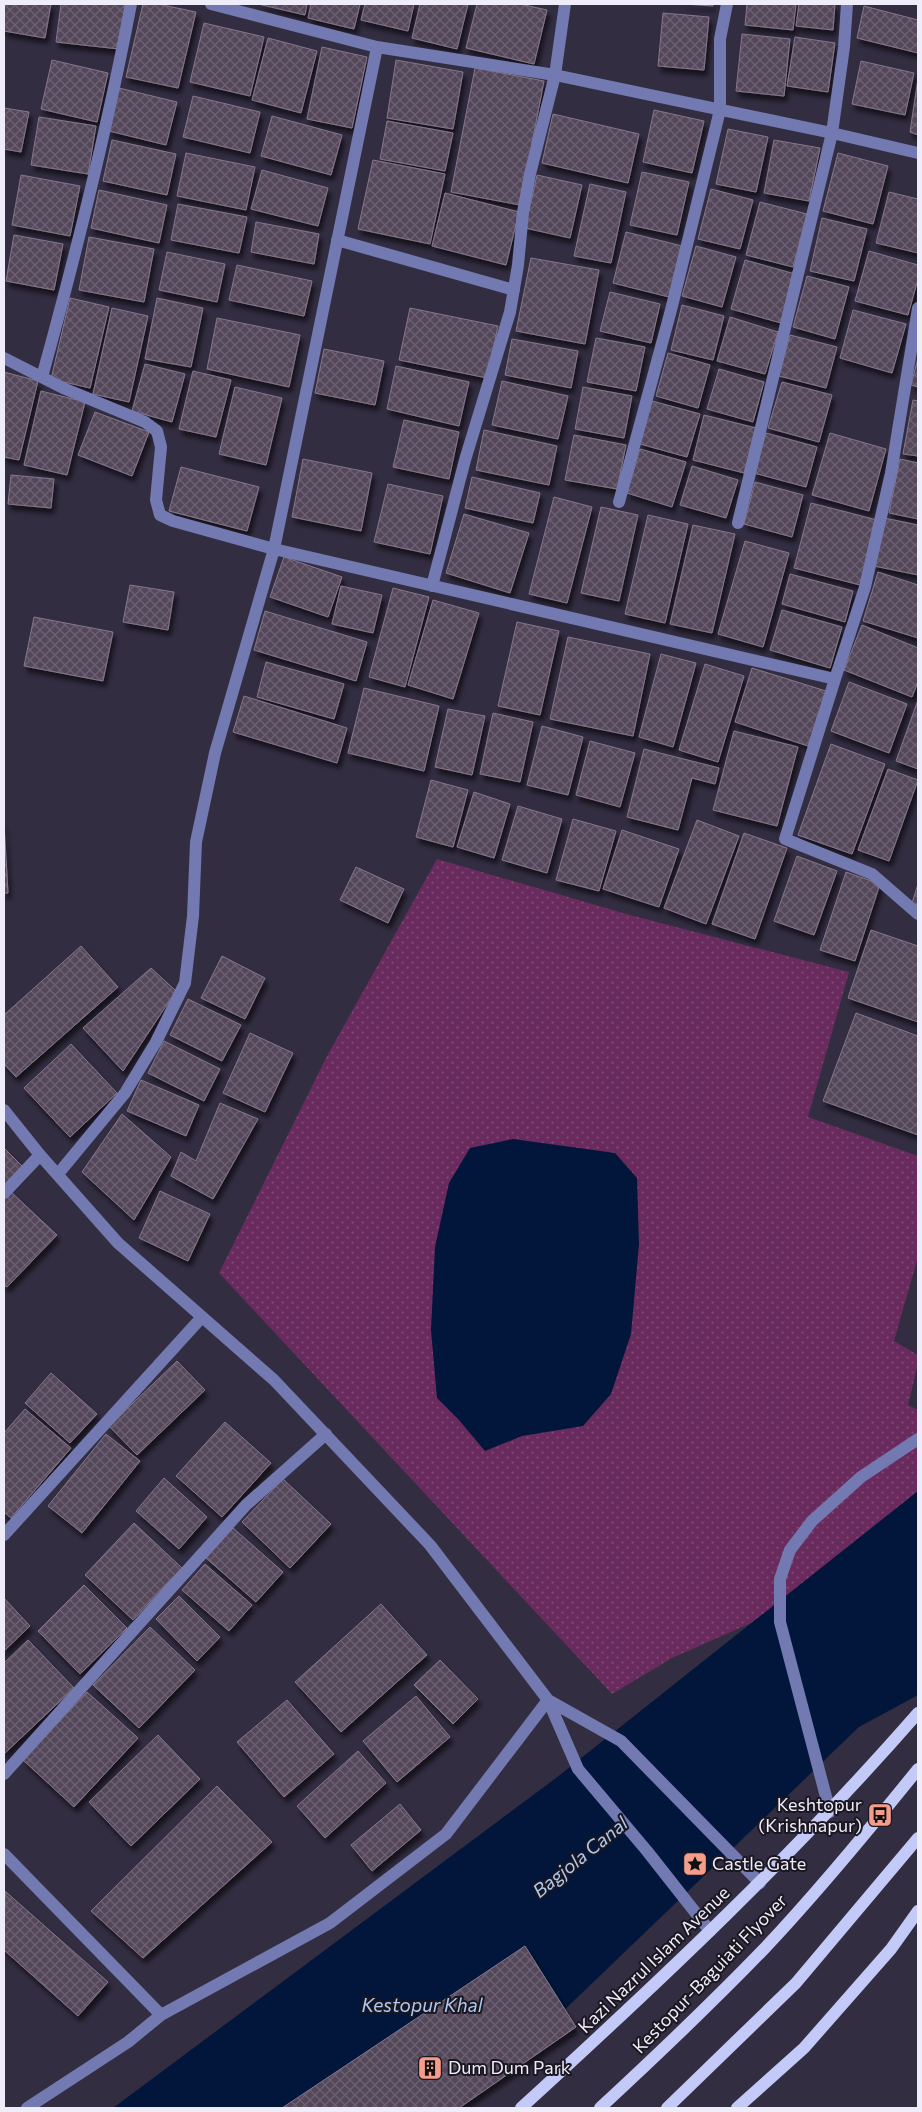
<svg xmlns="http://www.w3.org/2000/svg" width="922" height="2112" font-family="Commissioner,sans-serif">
<defs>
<pattern id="green-dots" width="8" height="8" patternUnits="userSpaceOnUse" patternTransform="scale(1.25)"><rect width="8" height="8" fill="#692b5d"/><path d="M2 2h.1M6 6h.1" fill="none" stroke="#7f4a75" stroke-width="1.8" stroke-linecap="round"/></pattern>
<pattern id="building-cross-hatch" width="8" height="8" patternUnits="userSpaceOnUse" patternTransform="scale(1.25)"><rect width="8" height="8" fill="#54475a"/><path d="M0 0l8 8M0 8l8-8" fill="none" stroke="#6d6273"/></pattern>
<filter id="shadow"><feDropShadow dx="3" dy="5.5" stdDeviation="2.5" flood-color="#0009"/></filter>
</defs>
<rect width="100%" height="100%" fill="#332d42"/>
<!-- green -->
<path fill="url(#green-dots)" d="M437,859L630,915L849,972L808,1117L918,1156V1257L894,1341L918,1355V1364L908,1405L918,1410V1554L837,1585L672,1658L612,1694L219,1273L326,1058Z"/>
<!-- water -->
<path fill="#01163a" d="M513,1139L615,1153L637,1178L639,1244L631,1334L611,1394L583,1426L522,1436L485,1451L459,1420L437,1398L431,1330L435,1247L449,1183L470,1148Z
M918,1491V1695L859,1727L481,2090L452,2108H113L556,1778Z"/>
<!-- building -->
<path fill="url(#building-cross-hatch)" stroke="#86778c" filter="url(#shadow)" d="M4,4H51L45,38L4,31Z
M61,4H125L119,49L56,42Z
M143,4H158L196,12L178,88L126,77Z
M258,4H307L305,15Z
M311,4H360L354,29L308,18Z
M365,4H414L408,31L361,20Z
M420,4H468L457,49L412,38Z
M477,4H520L547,10L534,64L466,48Z
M684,4H713V6Z
M747,4H796L793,30L745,25Z
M799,4H835L833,30L796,26Z
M864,6L918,20V53L857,38Z
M663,13L709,17L704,70L658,66Z
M204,23L264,37L250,96L190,82Z
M742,34L790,39L784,96L736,91Z
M795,37L835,43L828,92L787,86Z
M268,38L317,51L301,113L252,100Z
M322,47L367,57L352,128L307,119Z
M52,60L108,73L97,122L41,109Z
M396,60L463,72L453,129L387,118Z
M861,61L914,73L905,115L852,104Z
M475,68L544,81L520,205L451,192Z
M918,79V135L910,132Z
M119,88L177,102L166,145L109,131Z
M193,96L260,112L250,153L183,137Z
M4,108L29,112L21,152L4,149Z
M654,110L704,121L692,173L643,162Z
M553,114L639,134L628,183L542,163Z
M272,116L342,135L331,175L261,156Z
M39,117L96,126L88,174L31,165Z
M387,121L453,133L445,171L380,159Z
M728,129L768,137L756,192L716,184Z
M112,140L176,154L167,195L103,181Z
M774,140L820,148L809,201L764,193Z
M186,153L255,167L246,210L177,196Z
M838,153L888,166L873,224L823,211Z
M373,160L445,174L430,244L358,229Z
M262,170L328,188L318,226L251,209Z
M642,172L689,182L677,235L630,225Z
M21,175L80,186L70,236L12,225Z
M537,175L582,185L570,238L525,228Z
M590,184L626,192L611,263L574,256Z
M711,189L753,200L740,249L698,239Z
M99,190L167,205L159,243L91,228Z
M889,192L918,199V253L876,243Z
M445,193L519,212L506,265L432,246Z
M760,202L807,214L793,267L746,255Z
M178,204L247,217L239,253L171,240Z
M822,218L867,229L854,281L810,271Z
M256,222L319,234L314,264L251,252Z
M626,232L682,246L669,297L613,283Z
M14,235L63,244L54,290L6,281Z
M89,237L154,249L144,302L79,290Z
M696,246L736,257L722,307L682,296Z
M869,251L918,265V279L908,315L855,301Z
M167,252L225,264L217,302L159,290Z
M531,258L599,270L585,344L516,331Z
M745,260L795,274L781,323L731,309Z
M237,265L312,281L304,316L229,300Z
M807,276L849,287L835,339L793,327Z
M610,292L660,304L651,343L600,331Z
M70,298L109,307L90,388L51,379Z
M157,298L203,308L191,367L145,359Z
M682,305L724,316L713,360L671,350Z
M112,308L148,316L129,402L93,394Z
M410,308L498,326L487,378L399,360Z
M853,310L906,324L892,373L840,358Z
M730,317L778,332L765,374L717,361Z
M217,318L300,335L289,387L207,369Z
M790,335L837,347L826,388L779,376Z
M596,338L645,347L636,391L587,382Z
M512,339L578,351L571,388L505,375Z
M324,349L384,361L375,405L315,393Z
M668,353L710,365L698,408L656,396Z
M918,358V387L911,385Z
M145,364L185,374L172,422L132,411Z
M396,366L469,382L459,426L387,409Z
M719,369L764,382L753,422L707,409Z
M193,371L231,380L216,437L179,429Z
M4,372L38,381L19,460L4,457Z
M502,381L568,396L558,439L492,425Z
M782,382L832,395L819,442L768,428Z
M235,387L282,398L266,465L219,454Z
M583,387L632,396L624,438L575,429Z
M41,391L85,402L67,475L24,465Z
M913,400L918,401V456L903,454Z
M652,401L700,414L687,457L640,444Z
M95,412L149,432L132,476L78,455Z
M704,415L756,428L744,473L693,460Z
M404,420L459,432L449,479L393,467Z
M484,430L557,446L549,485L476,470Z
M766,433L817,447L806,487L754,473Z
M830,433L886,449L869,511L812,495Z
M574,435L626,445L617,489L565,480Z
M640,449L686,462L672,507L627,493Z
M303,459L372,473L361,531L292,517Z
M900,459L918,463V519L889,513Z
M692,466L738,480L726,518L680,505Z
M181,467L259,487L247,531L169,511Z
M11,475L54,479L51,508L8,504Z
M472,477L540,493L533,523L465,508Z
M755,482L803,495L792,537L744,524Z
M388,484L443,496L430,554L374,542Z
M554,497L592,507L567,603L529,594Z
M811,503L877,520L860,585L794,568Z
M601,507L638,515L619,601L581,593Z
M464,514L529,533L510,593L446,573Z
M648,515L688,524L665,623L625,614Z
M884,518L918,525V575L874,566Z
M693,525L735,534L712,633L670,624Z
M745,541L789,553L763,647L718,634Z
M284,557L342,577L328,617L270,597Z
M878,572L918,585V638L863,621Z
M790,574L853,591L845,622L782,604Z
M130,585L174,592L168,630L123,622Z
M341,586L382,595L373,633L332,624Z
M393,588L429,597L405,687L369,677Z
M433,600L479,613L453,699L408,685Z
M782,610L842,627L830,668L770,650Z
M265,611L367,642L356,681L254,650Z
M34,617L113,632L103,681L24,666Z
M517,622L559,631L540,715L498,706Z
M862,625L918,648V682L912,697L844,670Z
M568,637L650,654L633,736L550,719Z
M661,654L696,663L673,747L639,737Z
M266,662L344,684L334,719L257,697Z
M705,664L744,676L718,762L679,750Z
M752,668L826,691L808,746L735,722Z
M849,682L907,704L889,753L831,731Z
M364,688L439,706L424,771L348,753Z
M244,696L347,728L337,763L233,732Z
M918,700V769L896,761Z
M448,709L485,716L472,775L435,767Z
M493,713L533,722L520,782L480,774Z
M542,726L583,737L568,795L527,785Z
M734,731L798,747L777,826L713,810Z
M590,741L635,753L620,807L576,795Z
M831,744L885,764L852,854L798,835Z
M644,749L719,768L715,784L692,778L678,830L627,817Z
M888,769L918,780L889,861L858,850Z
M431,780L468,790L453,847L416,837Z
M474,792L510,804L494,858L457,847Z
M518,806L562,819L547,873L502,860Z
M573,819L616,831L599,891L556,880Z
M697,820L739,836L706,924L664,908Z
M4,823L8,893H4Z
M622,830L679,849L659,907L603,889Z
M744,833L787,848L755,939L712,924Z
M797,856L837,871L814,935L774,921Z
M356,867L404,889L388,923L340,900Z
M846,872L880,884L855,961L820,950Z
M918,884V905L912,903Z
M871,930L918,946V1022L848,998Z
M81,946L118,987L16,1077L4,1064V1015Z
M222,956L265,978L245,1019L201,998Z
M151,968L176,991L123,1071L83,1028Z
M188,999L241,1025L222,1061L170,1035Z
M856,1013L918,1036V1135L823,1101Z
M250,1033L293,1053L265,1112L223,1093Z
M164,1041L220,1069L204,1101L148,1073Z
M71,1044L117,1093L70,1137L24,1088Z
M141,1080L199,1105L186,1136L127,1111Z
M220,1103L258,1119L213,1199L171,1176L181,1152L196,1161Z
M122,1114L171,1157L134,1220L82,1172Z
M4,1148L24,1168L4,1188Z
M160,1191L210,1214L188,1261L139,1238Z
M11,1192L57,1235L7,1287L4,1285V1199Z
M177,1361L205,1390L137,1455L109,1426Z
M51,1373L97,1414L70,1443L25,1403Z
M25,1409L71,1448L11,1518L4,1512V1433Z
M225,1422L271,1463L222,1517L176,1476Z
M106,1434L140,1461L82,1533L48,1506Z
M164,1478L207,1517L179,1549L136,1511Z
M283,1479L331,1524L290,1568L242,1522Z
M134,1523L182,1568L133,1620L85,1575Z
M233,1528L283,1572L256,1602L206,1558Z
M205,1564L252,1605L229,1631L182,1590Z
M84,1585L127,1628L80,1674L38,1631Z
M179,1596L220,1637L197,1661L156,1619Z
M4,1598L30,1626L4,1651Z
M381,1604L427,1655L341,1732L295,1682Z
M150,1627L195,1670L139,1728L93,1685Z
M28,1640L74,1688L4,1754V1663Z
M440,1660L478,1699L453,1724L414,1685Z
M87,1692L138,1738L74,1807L23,1760Z
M416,1696L450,1737L397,1782L363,1741Z
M287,1700L334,1754L284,1797L237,1742Z
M158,1735L200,1779L131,1846L89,1802Z
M358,1751L386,1783L325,1838L297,1806Z
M217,1786L272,1842L143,1958L91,1911Z
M400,1804L421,1830L372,1871L351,1845Z
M5,1891L108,1982L78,2016L4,1950Z
M525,1946L576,2027L459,2108H282Z"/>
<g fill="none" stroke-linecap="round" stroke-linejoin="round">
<!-- minor -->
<path stroke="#737ab1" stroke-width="12" d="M211,4L377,47L555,75L832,133L918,153
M337,240L514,290
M4,358L63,388L145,422L157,431L161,447L156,500L160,515L173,521L274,549L835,679L785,839L872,874L918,914
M42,377C76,254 107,130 131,4
M619,502L671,310L720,110V39L727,4
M738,523L832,133L844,47L847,4
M432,586L465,460L510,312L518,265L523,212L530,174L555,75L565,4
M835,679L865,587L891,473L918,308
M4,1110L40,1155L118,1243L274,1380L430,1545L548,1700L578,1769L647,1851L710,1931
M58,1174L125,1093L156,1042L185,983L193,916L196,842L215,753L274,549L377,47
M4,1193L40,1155
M4,1535L202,1317
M548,1700L621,1741L760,1883
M4,1774L246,1505L326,1434
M830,1812L780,1622V1579L790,1550L812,1521L861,1477L918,1439
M4,1854L161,2015
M27,2108L128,2042L161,2015L330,1923L446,1834L548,1700"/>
<!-- major -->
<path stroke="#c3caf7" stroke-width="12" d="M521,2108C659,1982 795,1854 918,1713
M600,2108C655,2057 710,2005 763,1950C817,1893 868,1831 918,1769
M667,2108L796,1983L918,1838
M737,2108L804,2048L891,1949L918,1911"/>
</g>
<!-- icons -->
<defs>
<symbol id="bus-square" viewBox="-11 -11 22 22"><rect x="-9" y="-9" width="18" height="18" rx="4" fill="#f49d8b" stroke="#1a1721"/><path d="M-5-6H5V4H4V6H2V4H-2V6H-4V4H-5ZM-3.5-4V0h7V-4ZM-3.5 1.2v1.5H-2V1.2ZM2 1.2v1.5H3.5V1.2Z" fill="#111"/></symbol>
<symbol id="sight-square" viewBox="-11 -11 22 22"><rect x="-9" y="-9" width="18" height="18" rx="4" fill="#f49d8b" stroke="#1a1721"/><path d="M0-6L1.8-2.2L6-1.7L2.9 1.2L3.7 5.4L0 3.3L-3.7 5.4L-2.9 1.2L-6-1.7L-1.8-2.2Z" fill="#111"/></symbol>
<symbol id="building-square" viewBox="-11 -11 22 22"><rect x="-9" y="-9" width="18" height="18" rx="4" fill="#f49d8b" stroke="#1a1721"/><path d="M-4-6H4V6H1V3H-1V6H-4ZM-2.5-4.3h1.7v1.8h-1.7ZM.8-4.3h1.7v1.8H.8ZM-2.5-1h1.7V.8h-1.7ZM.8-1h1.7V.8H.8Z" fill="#111"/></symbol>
</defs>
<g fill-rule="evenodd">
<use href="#bus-square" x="866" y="1801" width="28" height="28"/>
<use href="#sight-square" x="681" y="1850" width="28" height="28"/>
<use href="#building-square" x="416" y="2054" width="28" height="28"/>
</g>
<g text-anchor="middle" stroke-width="4" stroke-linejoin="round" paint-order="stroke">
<!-- poi labels -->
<g font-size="18" fill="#f0edfa" stroke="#1a1721" text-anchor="start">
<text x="862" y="1811" text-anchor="end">Keshtopur<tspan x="862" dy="21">(Krishnapur)</tspan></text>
<text x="712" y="1870">Castle Gate</text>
<text x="448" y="2074">Dum Dum Park</text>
</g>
<!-- street labels -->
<g font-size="18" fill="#f0edfa" stroke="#1a1721">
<text transform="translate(654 1960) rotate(-44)" y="6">Kazi Nazrul Islam Avenue</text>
<text transform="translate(710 1974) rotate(-46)" y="6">Kestopur-Baguiati Flyover</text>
</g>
<!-- water labels -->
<g font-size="19" font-style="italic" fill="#afc9f0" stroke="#1a1721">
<text transform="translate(580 1857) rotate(-39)" y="7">Bagjola Canal</text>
<text x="422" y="2012">Kestopur Khal</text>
</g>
</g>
<!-- border -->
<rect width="922" height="2112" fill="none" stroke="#f0edfa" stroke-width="10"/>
</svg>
